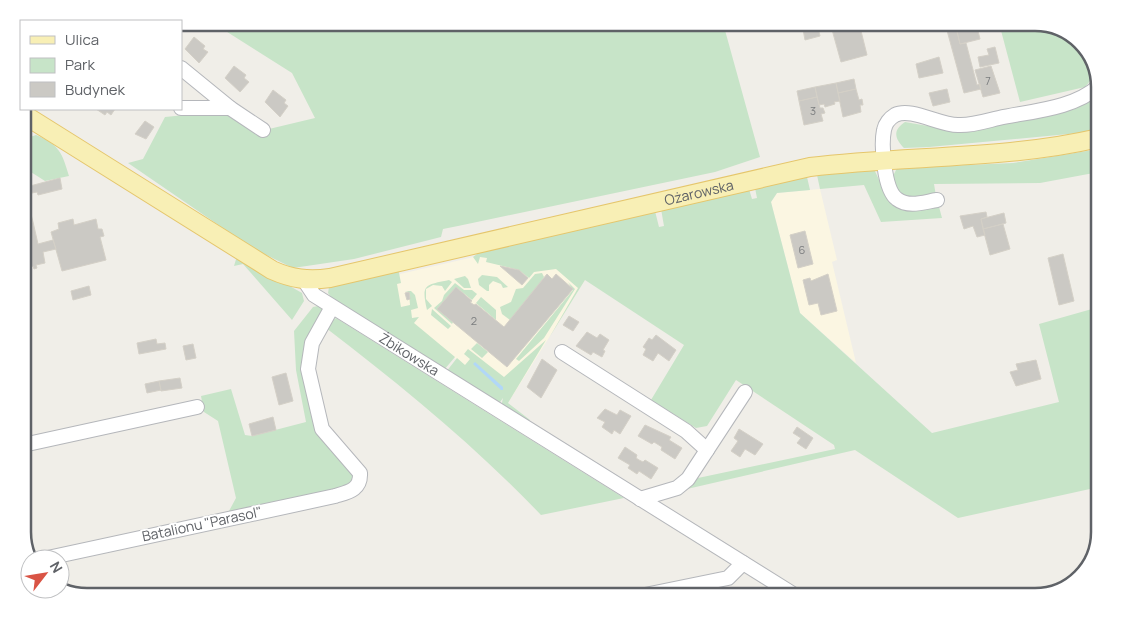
<svg xmlns="http://www.w3.org/2000/svg" width="1122" height="619" font-family="Manrope,sans-serif">
<rect width="100%" height="100%" fill="#f0eee8"/>
<!-- commercial -->
<path fill="#fbf6e2" d="M820,189L837,260L832,262L856,363L800,313L771,202L777,193Z
M478,256L566,268L585,280L508,403L402,314L391,292L400,274Z"/>
<!-- green -->
<path fill="#c7e4c8" d="M213,23H391L396,26L408,23H723L760,157L715,172L458,226L443,229L441,237L354,259L293,268L252,248L128,163L143,159L165,117L226,111L269,129L315,118L292,73Z
M999,23C1018,22 1052,21 1068,32C1076,38 1082,49 1087,56C1095,69 1095,76 1085,87L1020,102Z
M1099,94V128L1079,133L929,147L904,148C894,138 893,130 905,122L945,129H965L1075,109Z
M36,135C60,145 62,153 69,176L45,181L23,167V143L27,138Z
M1099,149V172L1040,183L934,184L936,196L920,199L900,195L892,178L897,168L1013,163Z
M874,169L887,197L938,203L942,218L881,222L864,185L820,189L817,175Z
M807,177L810,190L777,193L771,202L800,313L932,433L1059,402L1039,324L1099,307V487L958,518L855,450L687,489L698,478L835,449L834,445L736,380L707,426L696,428L651,400L684,345L585,280L549,338L578,288L556,269L534,272L529,278L519,270L486,262L487,258L480,257L478,264L473,257L481,251L655,211L659,227L664,226L661,209L749,189L752,199L757,198L755,188Z
M237,256L302,293L304,301L292,320L243,264L234,266Z
M398,268L401,283L397,284L401,307L410,305L409,292L405,291H411L415,295L418,308L411,310L412,318L419,317L414,323L455,357L444,370L334,301L328,293L329,287L335,283Z
M542,273L544,277L540,283L510,320L502,314L500,307L511,302L516,289L523,288L535,274Z
M482,275L497,277L508,287L503,288L501,284L493,281L489,285V291H487L479,285L478,279Z
M465,276L468,279L471,288H464L454,279Z
M449,280L452,282L445,291L442,286L433,285L426,289V299L432,306L427,310C421,284 425,285 449,280Z
M568,282L575,289L544,338L519,361L516,359L573,290Z
M455,283L464,290H472L477,294L472,300L456,287L437,309L453,322L452,324L434,308L442,301L444,295Z
M481,297L496,310V320L476,303Z
M318,306L324,309L308,346L317,428L355,474L351,486L230,516L229,511L236,498L218,421L204,412L201,396L231,389L245,435L252,436L306,422L296,370L294,331L313,307Z
M432,309L451,326L448,329L431,315Z
M336,318L624,498L541,515C475,446 402,386 326,328L330,322Z
M546,340L508,403L530,420H524L501,407L503,398L498,405L446,372L457,358L465,365L470,359L464,354L468,349L504,377Z
M477,343L488,352L482,358L471,349Z"/>
<!-- water -->
<path fill="#b1d7f7" d="M475,362L503,387V390H501L473,364Z"/>
<!-- building -->
<path fill="#cbc9c4" stroke="#d4d0c7" d="M809,23H817L820,36L805,40L802,24Z
M845,23H859L867,55L841,62L831,26Z
M945,23H955L960,44L966,43L977,85L980,84L981,89L964,93Z
M955,23H976L980,39L960,44Z
M194,37L205,46L203,49L208,52L199,63L185,49Z
M995,47L999,63L980,67L978,57L989,55L987,49Z
M939,57L943,73L919,78L916,64Z
M234,66L246,75L244,78L249,82L240,92L225,78Z
M991,66L1000,93L983,97L975,70Z
M854,79L856,89L838,93L836,83Z
M836,83L840,101L834,102L835,104L825,107L824,104L819,105L815,87Z
M815,87L817,97L799,101L797,91Z
M856,89L859,100L862,99L863,105H860L861,112L843,117L838,93Z
M947,89L950,102L933,106L929,93Z
M273,90L286,100L284,103L288,106L280,117L265,102Z
M817,97L820,108H823L825,113L821,114L823,121L804,125L799,101Z
M96,109H115L111,115L107,112L105,115Z
M145,121L154,127L146,139L135,134Z
M60,178L62,189L38,195L37,192L32,193L30,186Z
M26,195L33,222L23,225V196Z
M986,212L987,217L981,219L985,235L977,237L973,226L964,229L960,216Z
M1004,213L1006,223L983,229L981,219Z
M73,219L74,225L96,219L98,229H102L104,236L100,237L106,260L62,271L51,232L59,229L58,223Z
M33,222L38,244L53,240L56,249L43,252L45,263L36,265L37,268L34,269L33,266L27,268L23,252V225Z
M1003,224L1010,249L990,255L983,229Z
M805,231L813,264L798,268L790,235Z
M1063,254L1074,301L1059,305L1048,258Z
M500,266L519,270L528,278L522,285Z
M547,274L552,279L556,274L573,289L507,367L437,309L456,287L472,301L470,302L474,305L476,304L504,327Z
M828,274L837,311L821,315L818,303L809,305L803,280L810,278L811,281Z
M89,286L91,295L73,300L71,291Z
M409,292L410,299L407,300L405,293Z
M569,316L579,322L573,331L563,325Z
M587,332L597,338L600,334L609,340L603,350L605,351L602,357L593,352L591,355L576,346Z
M656,335L676,350L669,361L658,353L653,361L643,355L646,349L643,347L649,338L652,340Z
M156,339L157,344L165,343L166,349L139,354L137,343Z
M193,344L196,358L186,360L183,346Z
M542,359L557,370L541,398L527,387Z
M1036,360L1041,379L1016,386L1010,372L1018,370L1016,364Z
M286,373L293,401L279,405L272,377Z
M180,378L182,388L161,391L159,381Z
M159,381L161,390L147,393L145,384Z
M605,409L617,415L620,410L631,416L620,434L614,430L612,434L602,427L605,422L597,418Z
M273,417L276,430L252,436L249,424Z
M645,425L671,437L669,440L682,448L675,459L661,450L662,447L654,442L652,444L638,436Z
M797,427L813,438L806,449L797,443L801,438L793,433Z
M739,429L763,444L755,455L745,449L740,457L731,451L738,441L734,438Z
M625,447L637,455L636,458L639,460L643,462L645,460L658,468L651,479L639,471L637,474L628,468L630,465L618,458Z"/>
<g fill="none" stroke-linecap="round" stroke-linejoin="round">
<defs>
<g id="minor">
<path d="M181,68L230,108"/>
<path d="M181,108H230L263,130"/>
<path d="M937,200C924,202 909,208 897,199C884,190 881,145 884,130C885,124 890,118 895,115C911,107 939,125 958,125C971,126 986,121 999,118C1032,111 1073,109 1099,86"/>
<path id="s1" d="M304,280L314,295L796,596"/>
<path d="M562,352L686,431L707,450"/>
<path d="M23,445L197,407"/>
<path d="M640,499L677,488L688,479L745,392"/>
<path d="M43,559L335,496C348,492 361,490 360,473L322,429L308,369L312,343L332,307"/>
<path d="M640,596L728,578L743,563"/>
</g>
<g id="major">
<path id="s2" d="M23,114L272,270C292,279 308,281 330,278L810,167C907,155 1004,160 1099,138"/>
</g>
</defs>
<!-- minor casing -->
<use href="#minor" stroke="#b5b7bb" stroke-width="16"/>
<!-- major casing -->
<use href="#major" stroke="#e5c66c" stroke-width="20"/>
<!-- minor -->
<use href="#minor" stroke="#fff" stroke-width="14"/>
<!-- major -->
<use href="#major" stroke="#f8efb5" stroke-width="18"/>
</g>
<g text-anchor="middle" stroke-width="4" stroke-linejoin="round" paint-order="stroke">
<!-- number labels -->
<g font-size="11" fill="#7a7c7e">
<text x="988" y="85">7</text>
<text x="813" y="115">3</text>
<text x="802" y="254">6</text>
<text x="474" y="325">2</text>
</g>
<!-- street labels -->
<g font-size="14" fill="#5f6267" stroke="#fff">
<text dy="5" stroke="none"><textPath href="#s2" startOffset="732">Ożarowska</textPath></text>
<text dy="5" stroke="none"><textPath href="#s1" startOffset="130">Żbikowska</textPath></text>
<text transform="translate(202 524) rotate(-12)" y="5">Batalionu "Parasol"</text>
</g>
</g>
<!-- crop -->
<path d="M0 0H1122V619H0ZM87 31H1035A56 56 0 0 1 1091 87V532A56 56 0 0 1 1035 588H87A56 56 0 0 1 31 532V87A56 56 0 0 1 87 31Z" fill="#fff" fill-rule="evenodd"/>
<path fill="none" stroke="#5f6267" stroke-width="2.5" d="M87 31H1035A56 56 0 0 1 1091 87V532A56 56 0 0 1 1035 588H87A56 56 0 0 1 31 532V87A56 56 0 0 1 87 31Z"/>
<!-- legend -->
<rect x="20" y="20" width="162" height="90" fill="#ffffff" stroke="#bfc0c2"/>
<rect x="30" y="36" width="25" height="8" fill="#f8efb5" stroke="#bfc0c2"/>
<text x="65" y="45" font-size="15" fill="#5f6267">Ulica</text>
<rect x="30" y="58" width="25" height="15" fill="#c7e4c8" stroke="#bfc0c2"/>
<text x="65" y="70" font-size="15" fill="#5f6267">Park</text>
<rect x="30" y="82" width="25" height="15" fill="#cbc9c4" stroke="#bfc0c2"/>
<text x="65" y="95" font-size="15" fill="#5f6267">Budynek</text>
<!-- north arrow -->
<g transform="translate(45 574) rotate(59)"><circle r="24" fill="#ffffff" stroke="#bfc0c2"/>
<path d="M0-4L9 19L0 12L-9 19Z" fill="#d95445"/>
<text y="-8" font-size="14" font-weight="bold" text-anchor="middle" fill="#5f6267">N</text>
</g>
</svg>
